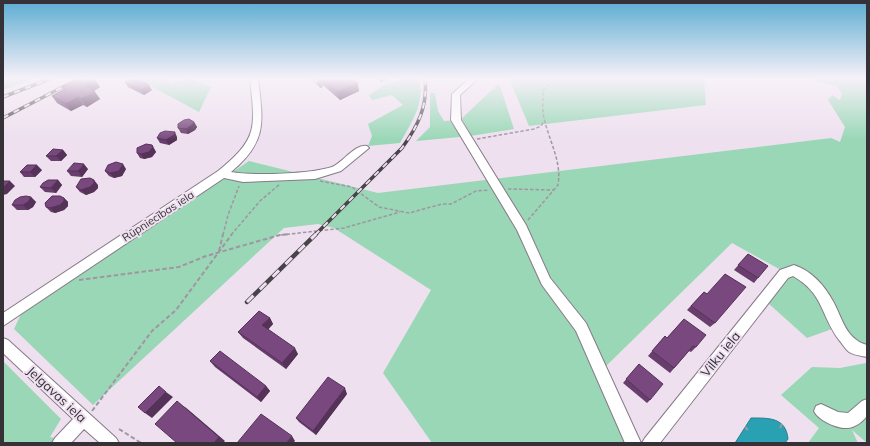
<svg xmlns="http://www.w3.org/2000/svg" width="870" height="446" font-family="Mulish,sans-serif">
<rect width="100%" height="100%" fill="#eee0ef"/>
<!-- green -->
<path fill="#99d7b6" d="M12,78H36L3,90V82Z
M136,78H170L171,83L189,78L211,87L199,112Z
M407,78H418C427,101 411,123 400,143L368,146L372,136L368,124L403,105L392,95L372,100L369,95L384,85Z
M509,78H704L706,105L529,126Z
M814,78H867V443L852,430L858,443H808L819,428L781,395L812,367L840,368L866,363L867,347L832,329L807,338L768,303L790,275L732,243L603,369L630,443H432L383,373L431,290L334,228L318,224L284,228L93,405L14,329L21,314L249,161L378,193L831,138L840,142L845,127L828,100L832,95L840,100L842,94L837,86L816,82Z
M499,83L514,129L470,136L416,141L430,127V93H435L438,111L444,121L460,120Z
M3,361L61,419L50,437L77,443H3Z"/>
<!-- water -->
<path fill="#29a1b2" stroke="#2d7f8d" d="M751,418C768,418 786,417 788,439L785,443H735Z"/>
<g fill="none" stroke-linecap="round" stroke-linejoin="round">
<defs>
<path id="minor" d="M250,78H258C263,122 268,141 231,172C254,176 310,174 332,167C342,163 356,143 367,146L369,148L341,171L315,179L243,182L224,178L3,326V313L218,171C259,138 255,127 250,78Z
M470,78H479L460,95L461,120L526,225L550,278L586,323L641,443H625L576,331L542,285L517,230L451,120L452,94Z
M794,265C812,271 825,286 834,303C843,320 846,339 867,345V357C862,356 854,355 849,352C845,349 842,343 839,340C820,314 824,294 793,276L788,278L660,443H642L645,438L780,270Z
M3,338L8,340L116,438L119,443H100L84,429L71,443H52L55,438L73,419L3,353Z
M867,399V416C862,422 856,427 848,428C837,429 818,420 814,411L816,406L821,404L838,412L848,413L862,401Z"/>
</defs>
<!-- minor casing -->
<use href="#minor" stroke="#867a87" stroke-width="2"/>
<!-- path-far1 -->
<path stroke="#a096a1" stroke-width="1.5" stroke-dasharray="3.5 2" stroke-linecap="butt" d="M477,139L534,129L541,126L544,121
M320,181L352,187L379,207L409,213L442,204H451L476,191L489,190
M508,189L553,190
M528,220L558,185C562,161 549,141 544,118C542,109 543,99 543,90L556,78
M223,235L228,215L239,186
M231,235L260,201L280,184
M281,235L344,228L400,212"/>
<!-- path -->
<path stroke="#a096a1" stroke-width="2" stroke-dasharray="4.5 2.5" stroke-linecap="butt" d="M219,251L223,234
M79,280L179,267L206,256L280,235L290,234
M92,411L152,331L176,310L232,234
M745,427L748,430
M780,428L782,424
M119,429L141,443"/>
<!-- minor -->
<use href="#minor" fill="#fff" fill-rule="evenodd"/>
<defs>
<path id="rail-far1" d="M313,78L321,86
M3,97L52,78
M3,118L80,78
M315,235L402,148C418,126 428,106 425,78"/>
<path id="rail" d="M247,302L316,234"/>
</defs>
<!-- rail-far1 casing -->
<use href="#rail-far1" stroke="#49434a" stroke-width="3.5"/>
<!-- rail casing -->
<use href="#rail" stroke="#49434a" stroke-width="4.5"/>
<!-- rail-far1 -->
<use href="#rail-far1" stroke="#eee0ef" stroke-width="2" stroke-dasharray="6" stroke-linecap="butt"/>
<!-- rail -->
<use href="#rail" stroke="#eee0ef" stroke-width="3" stroke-dasharray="9" stroke-linecap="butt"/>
</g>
<!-- wall -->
<path fill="#683e6c" d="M315,78H351L359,91L340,100Z
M377,78H389L381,82Z
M95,80L100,87L94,91L100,99L87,107L83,105L71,111L57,103L52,96L64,89L62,87Z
M125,82L152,90L144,95L128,87Z
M194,122L197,127L195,130L188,134L181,133L178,128Z
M177,137V140L169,145L160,143L157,138Z
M152,145L156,152L152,157L144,159L140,158L137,153Z
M63,150L67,155L61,161H51L46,156Z
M88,169L82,177L71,176L67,171Z
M126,169L122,176L114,178L109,176L105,171Z
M42,170L35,177H24L20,172Z
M58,180L62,185L56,193L45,192L40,187Z
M98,185V188L94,192L86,195L80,192L76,187Z
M31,197L36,202L33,207L28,210H17L12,205Z
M64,198L68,202V206L64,210L55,213L51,212L46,207Z
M748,254L758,278L754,283L734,270Z
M704,292L707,294L715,323L710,327L687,310Z
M270,318L273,324L268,329L298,354L286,369L243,338L238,332Z
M684,319L696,347L691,352L689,351L670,373L648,356L665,336L667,338Z
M210,361L266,386L270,391L261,402L215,367Z
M639,364L650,400L647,403L623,383Z
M347,394L316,435L299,422L296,418Z"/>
<!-- shaded-wall -->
<path fill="#553258" d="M381,78H389L381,82Z
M95,80L100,87L90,93L85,85Z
M358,83L359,91L340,100L338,92Z
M149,85L152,90L144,95L141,90Z
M95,92L100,99L87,107L81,99Z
M78,97L83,105L71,111L66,104Z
M194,122L197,127L195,130L188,134L186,129Z
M175,132L177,137V140L169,145L166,140Z
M152,145L156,152L152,157L144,159L141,154Z
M63,150L67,155L61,161L56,156Z
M84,164L88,169L82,177L78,171Z
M123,164L126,169L122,176L114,178L110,173Z
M37,165L42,170L35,177L30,172Z
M58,180L62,185L56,193L51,188Z
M94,180L98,185V188L94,192L86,195L81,190Z
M10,181L15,186L7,194L3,195V188Z
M31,197L36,202L33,207L28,210L23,205Z
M64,198L68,202V206L64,210L55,213L50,208Z
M270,318L273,324L266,332L262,325Z
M295,348L298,354L286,369L282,363Z
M266,386L270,391L261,402L257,397Z
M345,388L347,394L316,435L313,431Z
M166,392L173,397L152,418L145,413Z
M184,406L225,441L223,443H214Z
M292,436L295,441L293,443H286Z"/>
<!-- building -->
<path fill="#79487e" stroke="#553258" d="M80,78H92L95,80L85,85L95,92L81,99L78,97L66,104L52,96L65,89L62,87Z
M131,78H136L149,85L141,90L125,82Z
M322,78H351L358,83L338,92Z
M189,119L194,122L192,125L186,129L178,128V124L184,120Z
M165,131L175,132L174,135L166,140L157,138L160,133Z
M146,144L152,145L153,147L149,152L141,154L137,153V148Z
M53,149L63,150L56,156H46Z
M116,162L123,164L119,171L110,173L105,171L108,165Z
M74,163L84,164L78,171H67Z
M27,165H37L30,172H20Z
M90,178L94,180V183L90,187L81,190L76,187L81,179Z
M48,180H58L51,188L40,187L43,183Z
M3,181H10L3,188Z
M26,196L31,197L28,202L23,205H12L15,200L20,197Z
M52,196H60L64,198V201L60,205L50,208L46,207L45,203Z
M748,254L768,266L758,278L738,265Z
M725,274L746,287L715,323L691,306L704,292L707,294Z
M259,311L270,318L262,325L295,348L282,363L238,332Z
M684,319L706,335L696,347L693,346L674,368L652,351L665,336L667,338Z
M220,351L266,386L257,397L210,361Z
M639,364L663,384L650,400L626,379Z
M328,377L345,388L313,431L296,418Z
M159,386L166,392L145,413L138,407Z
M177,401L219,437L214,443H177L155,424Z
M261,414L292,436L286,443H237Z"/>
<!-- sky -->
<linearGradient id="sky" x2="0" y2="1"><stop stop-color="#5bacd2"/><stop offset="0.56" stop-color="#f7f1f8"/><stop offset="1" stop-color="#f7f1f8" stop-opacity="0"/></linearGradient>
<rect width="870" height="140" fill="url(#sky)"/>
<g text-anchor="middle" stroke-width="4" stroke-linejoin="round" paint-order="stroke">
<!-- street labels -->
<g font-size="11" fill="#363137" stroke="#eee0ef">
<text transform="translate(158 216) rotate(-33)" y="4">Rūpniecības iela</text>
</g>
<!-- near-street labels -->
<g font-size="13" fill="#363137" stroke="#eee0ef">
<text transform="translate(720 354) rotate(-51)" y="5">Vilku iela</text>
<text transform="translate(57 394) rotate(43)" y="5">Jelgavas iela</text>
</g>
</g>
<!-- border -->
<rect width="870" height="446" fill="none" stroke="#363137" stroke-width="8"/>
</svg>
